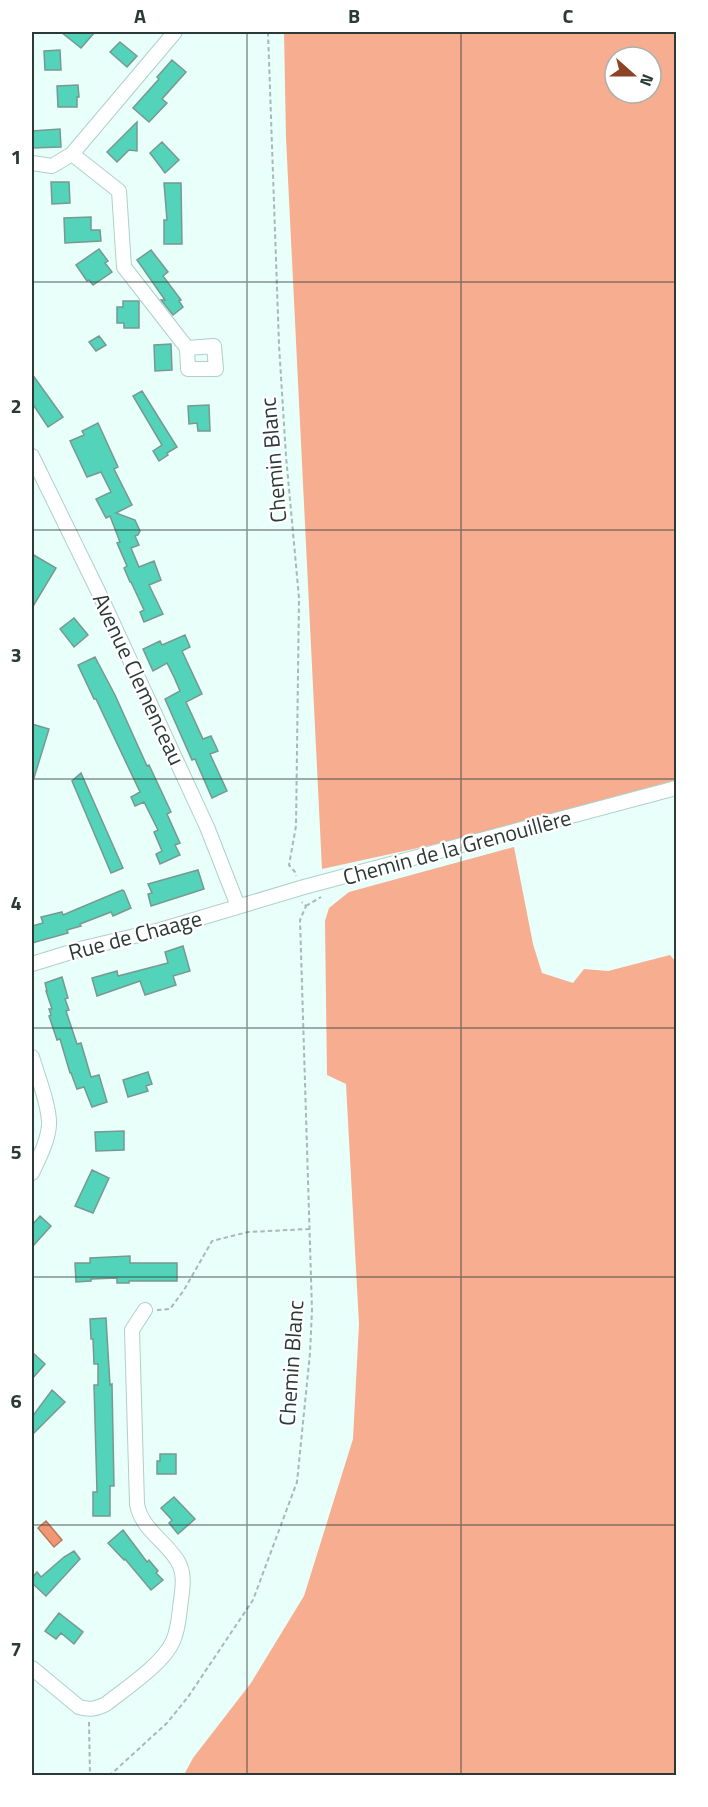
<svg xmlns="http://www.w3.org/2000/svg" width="708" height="1807" font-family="'Titillium Web',sans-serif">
<rect width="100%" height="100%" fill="#e9fff9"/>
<!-- forest -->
<path fill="#f6ad90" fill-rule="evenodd" d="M284,32H676V780L468,837L322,869L286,138ZM615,57H651V93H615Z
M514,847L533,944L542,973L573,983L584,969L608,971L670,955L676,962V1775H184L193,1758L251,1683L304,1596L353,1439L359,1324L346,1084L327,1075L325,921L329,908L349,892Z"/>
<!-- water -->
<path fill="#f19773" stroke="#b67b61" stroke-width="1.5" d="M46,1521L62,1540L54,1547L38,1528Z"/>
<!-- building -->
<path fill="#52d3ba" stroke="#779990" stroke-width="1.5" d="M61,32H95L81,48Z
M120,42L137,56L127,67L110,52Z
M60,50L61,70H45L44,51Z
M172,60L186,72L162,99L167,103L149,122L133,108L159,79L157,77Z
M78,85L79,97H77V107H58L57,86Z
M137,122V151L129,150L117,162L107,152Z
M60,129L61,147L32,148V131Z
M162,142L179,160L165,173L150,153Z
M51,182H69L70,203L52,204Z
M164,183H181L182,244H164V220H167Z
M91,217V230H100L101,241L65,243L64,218Z
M99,249L108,261L105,263L112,272L93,285L89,280L87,281L76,265Z
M151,250L168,272L163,276L181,300L179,301L183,307L173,315L161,300H165L137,260Z
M123,301H139V328H124V323H117V307H123Z
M99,336L106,345L96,351L89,342Z
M171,344L172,370L155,371L154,345Z
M32,374L63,417L48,427L32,403Z
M142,391L177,447L167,453L168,455L159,461L153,451L162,445L133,396Z
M209,405L210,431H198L197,423L189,424L188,406Z
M98,423L118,467L114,469L132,505L116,513L135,520L140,531L138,535L135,536L139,545L131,548L139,567L154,561L161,580L149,585L163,614L144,622L140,612L144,610L131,582H130L124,568L127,566L117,543L120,542L110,516L106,518L96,499L111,492L101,472L87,477L70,441L84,435L82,431Z
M32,554L56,568L32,608Z
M74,618L88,635L74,647L60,629Z
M185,635L190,647L182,651L202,694L186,702L203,739L211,736L218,751L210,754L227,791L212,798L195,759L192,760L165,699L180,691L174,677L167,663L153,671L143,649L160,641L162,645Z
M95,657L115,695L147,766L149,765L171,812L167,814L180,843L175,845L180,855L160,864L156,854L162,851L154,832L158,830L144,802L135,806L131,797L140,792L96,699H94L78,665Z
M32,724L49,729L34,778L32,777Z
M81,773L123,868L111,873L72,781Z
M198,870L204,889L151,906L148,894L152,893L148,884Z
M122,890L124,891L131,908L113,916L111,912L80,924L81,926L67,930L68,933L32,943V926L43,923L41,917L62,912L63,915Z
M183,946L190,971L173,976L176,985L145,995L140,981L97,996L92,978L117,971L118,976L168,963L165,952Z
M62,977L68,998L65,999L69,1010L66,1011L77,1044L81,1043L91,1077L99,1075L107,1102L92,1107L84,1087L77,1089L71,1073H70L60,1039L57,1040L49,1016L51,1015L49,1009H52L46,991H47L45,983Z
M148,1072L152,1084L146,1086L148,1091L128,1097L123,1080Z
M124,1131V1150L96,1151L95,1132Z
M92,1170L109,1178L93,1213L75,1206Z
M40,1216L51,1226L32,1247V1225Z
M130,1256V1263H177V1281H129V1283H117V1278L91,1279V1281L76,1282L75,1263H90V1258Z
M106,1318L110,1385L112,1384L114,1486H110V1516H93V1492H97L94,1385H98V1364H94L93,1339H91L90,1319Z
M32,1352L45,1364L32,1379Z
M52,1390L65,1402L32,1435V1417Z
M160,1454H176V1474H157V1461H160Z
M174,1497L195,1519L178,1534L169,1523L172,1520L161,1508Z
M123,1530L147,1562L149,1560L158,1571L156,1573L163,1580L151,1590L125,1559L124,1560L108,1543Z
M74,1551L80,1559L46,1596L32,1583V1578L37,1572L41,1577L64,1557Z
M59,1613L83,1632L74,1644L61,1633L56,1639L45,1631Z"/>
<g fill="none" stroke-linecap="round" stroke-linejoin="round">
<defs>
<path id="minor" d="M72,154L175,32
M32,163L52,166L72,154L119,191L124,267L187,348L188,369H216L214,346L187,348
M32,456L98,591L207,827L238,906
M32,964L84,948L160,930L304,887L676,788
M32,1057C37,1074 50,1107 49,1125C48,1141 39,1158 32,1173
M32,1668L79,1707C90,1710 96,1709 106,1704C125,1689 164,1663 173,1641C179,1628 179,1614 181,1600C183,1586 185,1572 177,1560C164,1540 141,1528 137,1504L132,1330L145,1310"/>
</defs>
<!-- minor casing -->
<use href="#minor" stroke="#add1c8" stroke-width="16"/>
<!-- path -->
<path stroke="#a7bab5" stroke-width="2" stroke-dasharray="4.5 3" stroke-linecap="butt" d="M268,32L279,345L286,456L299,598L296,826L289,865L295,872L296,876
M306,906L321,897
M157,1310L170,1309L184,1290L212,1241L248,1232L309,1229
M89,1722L90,1776
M109,1776L167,1723L188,1697L253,1600L297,1482L310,1353L312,1310L300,920L306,906L302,902"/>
<!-- minor -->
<use href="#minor" stroke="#fff" stroke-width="14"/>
</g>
<!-- grid -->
<path fill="none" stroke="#2b3a36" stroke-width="1.5" stroke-opacity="0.55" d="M247,32V1776M461,32V1776M32,282H676M32,530H676M32,779H676M32,1028H676M32,1277H676M32,1525H676"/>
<g text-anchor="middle" stroke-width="4.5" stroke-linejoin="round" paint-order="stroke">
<!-- street labels -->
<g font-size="22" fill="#2b3a36" stroke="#fff">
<text transform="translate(273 460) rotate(-95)" y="8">Chemin Blanc</text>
<text transform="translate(139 679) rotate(65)" y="8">Avenue Clemenceau</text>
<text transform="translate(457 847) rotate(-15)" y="8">Chemin de la Grenouillère</text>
<text transform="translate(135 935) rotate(-15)" y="8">Rue de Chaage</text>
<text transform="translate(291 1363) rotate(-86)" y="8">Chemin Blanc</text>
</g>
</g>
<!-- border -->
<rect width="708" height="1807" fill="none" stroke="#ffffff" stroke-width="66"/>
<!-- north arrow -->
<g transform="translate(633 75) rotate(111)"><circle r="28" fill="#ffffff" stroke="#aab0af" stroke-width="1.5"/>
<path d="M0-4.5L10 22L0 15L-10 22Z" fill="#8d4425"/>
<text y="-9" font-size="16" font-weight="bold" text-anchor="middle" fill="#2b3a36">N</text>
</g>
<rect x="33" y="33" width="642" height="1741" fill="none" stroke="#2b3a36" stroke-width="2"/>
<g font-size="20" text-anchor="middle" font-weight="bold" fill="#2b3a36">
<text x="140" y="23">A</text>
<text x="354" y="23">B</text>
<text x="568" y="23">C</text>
<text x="16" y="164">1</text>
<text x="16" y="413">2</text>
<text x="16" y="662">3</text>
<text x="16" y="910">4</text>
<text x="16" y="1159">5</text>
<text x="16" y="1408">6</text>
<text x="16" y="1656">7</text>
</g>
</svg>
